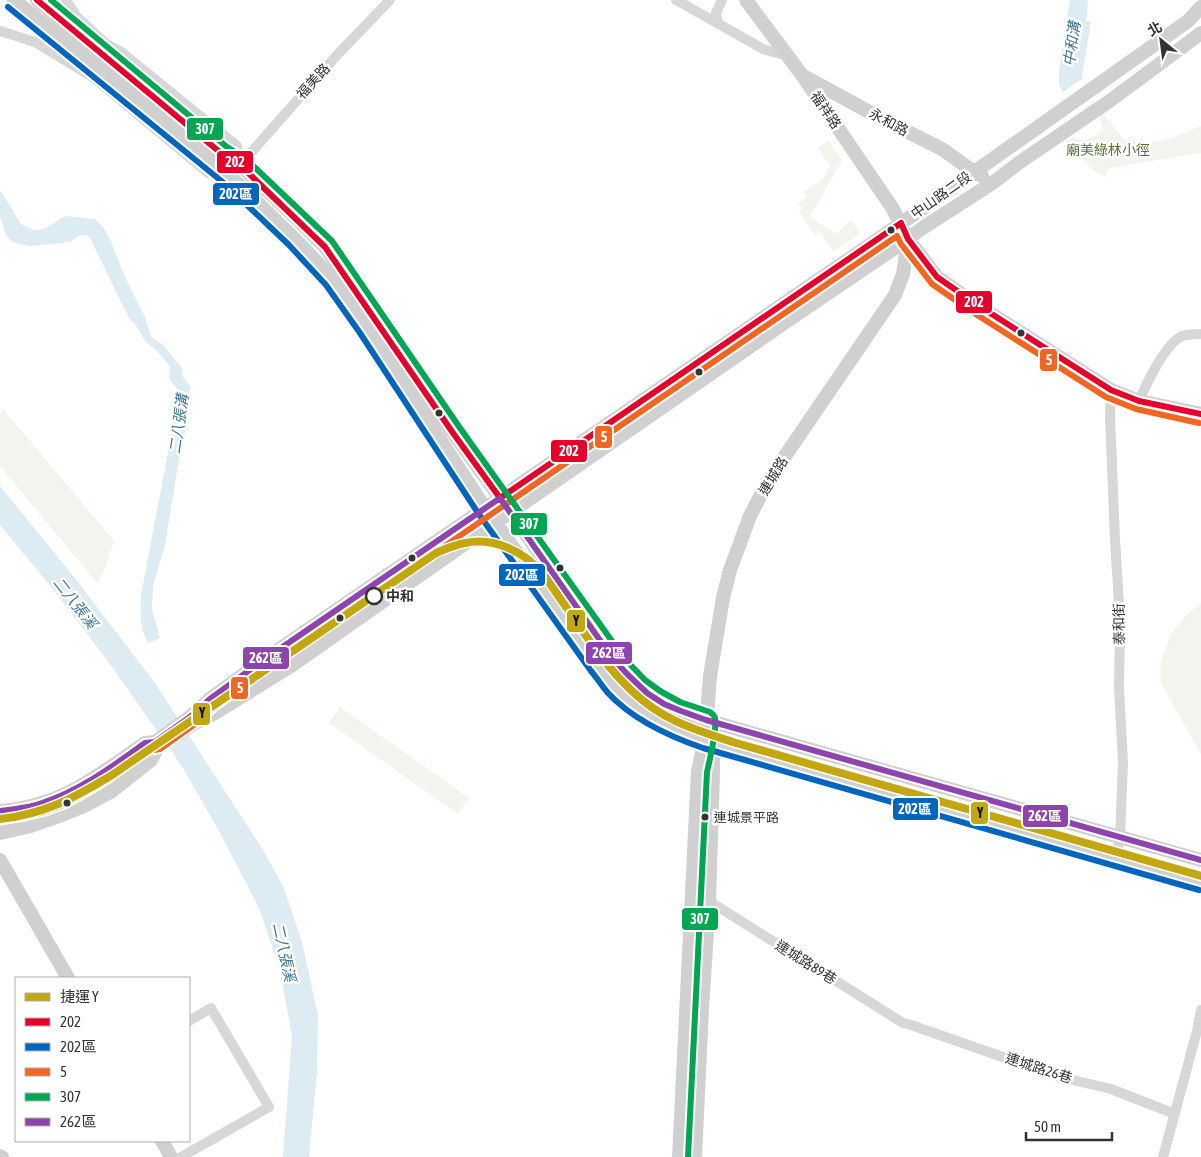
<svg xmlns="http://www.w3.org/2000/svg" width="1201" height="1157" font-family="'Asap Condensed','Noto Sans TC',sans-serif">
<rect width="100%" height="100%" fill="#fff"/>
<!-- green -->
<path fill="#f1f5ed" d="M1103,113L1123,139L1138,144L1172,138L1201,126V153L1109,168L1105,177L1093,170L1066,142L1072,137C1084,143 1095,139 1102,128L1101,121L1099,117Z
M828,141L842,160L810,217L836,234L851,220L860,233L833,252L820,232L815,235L799,212L802,210L798,204L807,197L803,192L822,180L830,166L818,148Z
M3,409L114,541L106,565L98,584L0,466V414Z
M1201,603V754L1161,683L1160,668L1163,656L1171,634L1186,615Z
M340,707L469,798L458,814L329,723Z"/>
<!-- water -->
<path fill="#ddebf3" d="M1070,0H1088L1086,21L1091,22L1082,75L1083,78L1063,92L1059,85V72Z
M0,190L21,224L34,230L44,229L65,216L95,219L103,227L112,244L125,277L145,317L151,337L163,345L182,368L183,377L191,387L189,392L187,422L179,459L165,545L153,586L152,610L160,638L148,643C140,628 140,613 141,595L178,399L173,398L177,389L169,378L170,367L158,352L145,341L135,324L129,318L121,302L89,236L80,235L71,242L30,246L12,242L6,235L0,217Z
M0,486L74,577L155,683L263,850L283,886L302,942L318,1016L317,1072L309,1157H283L292,1036L280,970L259,908L219,831L183,768L110,664L53,589L0,525Z"/>
<g fill="none" stroke-linecap="round" stroke-linejoin="round">
<!-- street -->
<path stroke="#d7d7d7" stroke-width="10" d="M66,0L76,16L106,44L121,52L237,146L240,165
M676,0L763,49L788,56
M718,24L716,13L722,0
M0,31L35,42L94,78L208,173L230,177
M240,165L338,54L390,0
M1111,390L1110,417L1115,539L1120,621L1119,688L1123,763L1120,836L1116,857
M1139,401C1146,384 1165,344 1182,336C1188,334 1195,334 1201,334
M709,901L903,1023L911,1025L1060,1077L1111,1089L1175,1114
M181,1157L269,1107L211,1008L189,1021
M1163,1157L1197,1031L1201,1010"/>
<!-- secondary -->
<path stroke="#d0d0d0" stroke-width="14" d="M14,0L231,177L295,239L333,279L367,328L485,508L598,666C604,673 609,680 615,687C639,713 672,729 705,740L1067,844L1116,857L1201,882
M37,0L222,154L240,165L298,220L325,247L370,311L453,433L511,513L611,656C629,678 647,697 673,708C683,713 695,716 706,720L1201,860
M746,0L802,75L893,209L908,239L937,277L976,304L1111,390L1139,401L1201,414
M805,77L886,121L942,149L974,172L982,176
M0,811C61,807 97,776 145,743L155,742L190,717L210,699L262,661L922,209L1188,21L1201,7
M0,833L31,826L62,815L86,805L112,791L151,760L158,747L195,723L215,713L291,666L453,552L787,321L908,239L921,229L994,182L1020,162L1111,100L1201,33
M0,860L68,978
M162,1141L171,1157
M0,1156L2,1157
M679,1157L698,771L705,740L710,676L723,598L730,570L750,516L768,481L895,295L903,274L908,239
M695,1157L702,1009L709,901L713,773V759L705,740"/>
<defs>
<path id="bus-1" d="M37,0L222,154L240,165L325,247L453,433L500,498L901,223L908,239L937,277L976,304L1111,390L1139,401L1201,414"/>
<path id="bus-2" d="M8,7L225,184L289,245L326,285L360,333L478,513L591,671C597,678 602,686 608,693C633,720 668,736 703,748L1199,890"/>
<path id="bus-3" d="M1,820L23,817L44,812L63,805L82,795L99,785L148,751L160,749L195,724L216,706L267,668L897,236L901,244L932,284L971,311L1106,397L1136,409L1199,423"/>
<path id="bus-4" d="M51,0L227,147L246,159L332,241L460,428L624,658L645,680L660,691L680,702L710,712C713,714 714,715 715,718C717,732 710,758 707,772L688,1157"/>
<path id="bus-5" d="M0,811C14,809 28,808 42,803C80,791 113,766 145,743L155,742L190,717L210,699L262,661L500,498L611,656L625,672L647,693L664,704L681,711L706,720L1201,860"/>
</defs>
<!-- bus-1 casing -->
<use href="#bus-1" stroke="#fff" stroke-width="10"/>
<!-- bus-2 casing -->
<use href="#bus-2" stroke="#fff" stroke-width="10"/>
<!-- bus-3 casing -->
<use href="#bus-3" stroke="#fff" stroke-width="10"/>
<!-- bus-4 casing -->
<use href="#bus-4" stroke="#fff" stroke-width="10"/>
<!-- bus-5 casing -->
<use href="#bus-5" stroke="#fff" stroke-width="10"/>
<!-- bus-1 -->
<use href="#bus-1" stroke="#e4002b" stroke-width="6"/>
<!-- bus-2 -->
<use href="#bus-2" stroke="#0065bd" stroke-width="6"/>
<!-- bus-3 -->
<use href="#bus-3" stroke="#f26522" stroke-width="6"/>
<!-- bus-4 -->
<use href="#bus-4" stroke="#00a651" stroke-width="6"/>
<!-- bus-5 -->
<use href="#bus-5" stroke="#8e44ad" stroke-width="6"/>
<defs>
<path id="metro-1" d="M0,819C45,814 74,798 112,775L436,553C445,549 454,545 465,543C494,537 523,551 542,573C550,583 557,594 564,604C585,634 605,666 632,691C663,721 696,730 736,743L1201,876"/>
</defs>
<!-- metro-1 casing -->
<use href="#metro-1" stroke="#fff" stroke-width="11"/>
<!-- metro-1 -->
<use href="#metro-1" stroke="#c2a70f" stroke-width="8"/>
</g>
<!-- markers -->
<g fill="#333" stroke="#fff" stroke-width="2">
<circle cx="891" cy="230" r="4.5"/>
<circle cx="1021" cy="333" r="4.5"/>
<circle cx="699" cy="372" r="4.5"/>
<circle cx="439" cy="413" r="4.5"/>
<circle cx="412" cy="558" r="4.5"/>
<circle cx="560" cy="568" r="4.5"/>
<circle cx="340" cy="618" r="4.5"/>
<circle cx="67" cy="803" r="4.5"/>
<circle cx="705" cy="817" r="4.5"/>
</g>
<circle fill="#fff" stroke="#333" stroke-width="2.5" cx="374" cy="596" r="8"/>
<g text-anchor="middle" stroke-width="5" stroke-linejoin="round" paint-order="stroke">
<!-- bus labels -->
<g font-size="13" fill="#333" stroke="#fff" text-anchor="start">
<text x="714" y="822">連城景平路</text>
</g>
<!-- street labels -->
<g font-size="14" fill="#333" stroke="#fff">
<text transform="translate(313 81) rotate(-48)" y="5">福美路</text>
<text transform="translate(826 110) rotate(56)" y="5">福祥路</text>
<text transform="translate(889 122) rotate(28)" y="5">永和路</text>
<text transform="translate(941 195) rotate(-35)" y="5">中山路二段</text>
<text transform="translate(773 476) rotate(-59)" y="5">連城路</text>
<text transform="translate(1119 624) rotate(-91)" y="5">泰和街</text>
<text transform="translate(806 962) rotate(32)" y="5">連城路89巷</text>
<text transform="translate(1039 1068) rotate(18)" y="5">連城路26巷</text>
</g>
<!-- park labels -->
<g font-size="14" fill="#56703f" stroke="#fff">
<text x="1108" y="155">廟美綠林小徑</text>
</g>
<!-- stop labels -->
<g font-size="14" font-weight="bold" fill="#333" stroke="#fff" text-anchor="start">
<text x="386" y="601">中和</text>
</g>
<!-- water labels -->
<g font-size="15" font-style="italic" fill="#3f7597" stroke="#fff">
<text transform="translate(1072 44) rotate(-82)" y="5">中和溝</text>
<text transform="translate(179 424) rotate(-82)" y="5">二八張溝</text>
<text transform="translate(75 603) rotate(52)" y="5">二八張溪</text>
<text transform="translate(284 952) rotate(78)" y="5">二八張溪</text>
</g>
</g>
<g stroke="#fff" stroke-width="2">
<rect x="186" y="117" width="38" height="24" rx="5" fill="#00a651"/>
<rect x="216" y="150" width="38" height="24" rx="5" fill="#e4002b"/>
<rect x="212" y="182" width="48" height="24" rx="5" fill="#0065bd"/>
<rect x="955" y="290" width="38" height="24" rx="5" fill="#e4002b"/>
<rect x="1039" y="348" width="19" height="24" rx="5" fill="#f26522"/>
<rect x="594" y="425" width="19" height="24" rx="5" fill="#f26522"/>
<rect x="550" y="439" width="38" height="24" rx="5" fill="#e4002b"/>
<rect x="510" y="512" width="38" height="24" rx="5" fill="#00a651"/>
<rect x="498" y="563" width="48" height="24" rx="5" fill="#0065bd"/>
<rect x="566" y="609" width="20" height="24" rx="5" fill="#c2a70f"/>
<rect x="585" y="641" width="48" height="24" rx="5" fill="#8e44ad"/>
<rect x="242" y="646" width="48" height="24" rx="5" fill="#8e44ad"/>
<rect x="230" y="676" width="19" height="24" rx="5" fill="#f26522"/>
<rect x="192" y="702" width="19" height="24" rx="5" fill="#c2a70f"/>
<rect x="892" y="797" width="47" height="24" rx="5" fill="#0065bd"/>
<rect x="970" y="801" width="19" height="24" rx="5" fill="#c2a70f"/>
<rect x="1022" y="804" width="47" height="24" rx="5" fill="#8e44ad"/>
<rect x="681" y="907" width="38" height="24" rx="5" fill="#00a651"/>
</g>
<g font-size="14" text-anchor="middle" font-weight="bold" fill="#fff">
<text x="205" y="134">307</text>
<text x="235" y="167">202</text>
<text x="236" y="199">202區</text>
<text x="974" y="307">202</text>
<text x="1049" y="365">5</text>
<text x="604" y="442">5</text>
<text x="569" y="456">202</text>
<text x="529" y="529">307</text>
<text x="522" y="580">202區</text>
<text x="609" y="658">262區</text>
<text x="266" y="663">262區</text>
<text x="240" y="693">5</text>
<text x="915" y="814">202區</text>
<text x="1045" y="821">262區</text>
<text x="700" y="924">307</text>
</g>
<g font-size="14" text-anchor="middle" font-weight="bold" fill="#111">
<text x="576" y="626">Y</text>
<text x="202" y="718">Y</text>
<text x="980" y="818">Y</text>
</g>
<!-- legend -->
<rect x="15" y="977" width="175" height="165" fill="#ffffff" stroke="#adadad"/>
<rect x="25" y="993" width="25" height="8" fill="#c2a70f" stroke="#adadad"/>
<text x="60" y="1002" font-size="15" fill="#333333">捷運 Y</text>
<rect x="25" y="1018" width="25" height="8" fill="#e4002b" stroke="#adadad"/>
<text x="60" y="1027" font-size="15" fill="#333333">202</text>
<rect x="25" y="1043" width="25" height="8" fill="#0065bd" stroke="#adadad"/>
<text x="60" y="1052" font-size="15" fill="#333333">202區</text>
<rect x="25" y="1068" width="25" height="8" fill="#f26522" stroke="#adadad"/>
<text x="60" y="1077" font-size="15" fill="#333333">5</text>
<rect x="25" y="1093" width="25" height="8" fill="#00a651" stroke="#adadad"/>
<text x="60" y="1102" font-size="15" fill="#333333">307</text>
<rect x="25" y="1118" width="25" height="8" fill="#8e44ad" stroke="#adadad"/>
<text x="60" y="1127" font-size="15" fill="#333333">262區</text>
<!-- north arrow -->
<g transform="translate(1161 40) rotate(331)" stroke="#ffffff" stroke-width="4" paint-order="stroke">
<path d="M0-4L9 19L0 12L-9 19Z" fill="#333333"/>
<text y="-8" font-size="14" font-weight="bold" text-anchor="middle" fill="#333333">北</text>
</g>
<!-- scale -->
<path d="M1026 1132v8h86v-8" fill="none" stroke="#333333" stroke-width="2.5"/>
<text x="1034" y="1132" font-size="15" fill="#333333" stroke="#ffffff" stroke-width="4" paint-order="stroke">50 m</text>
</svg>
